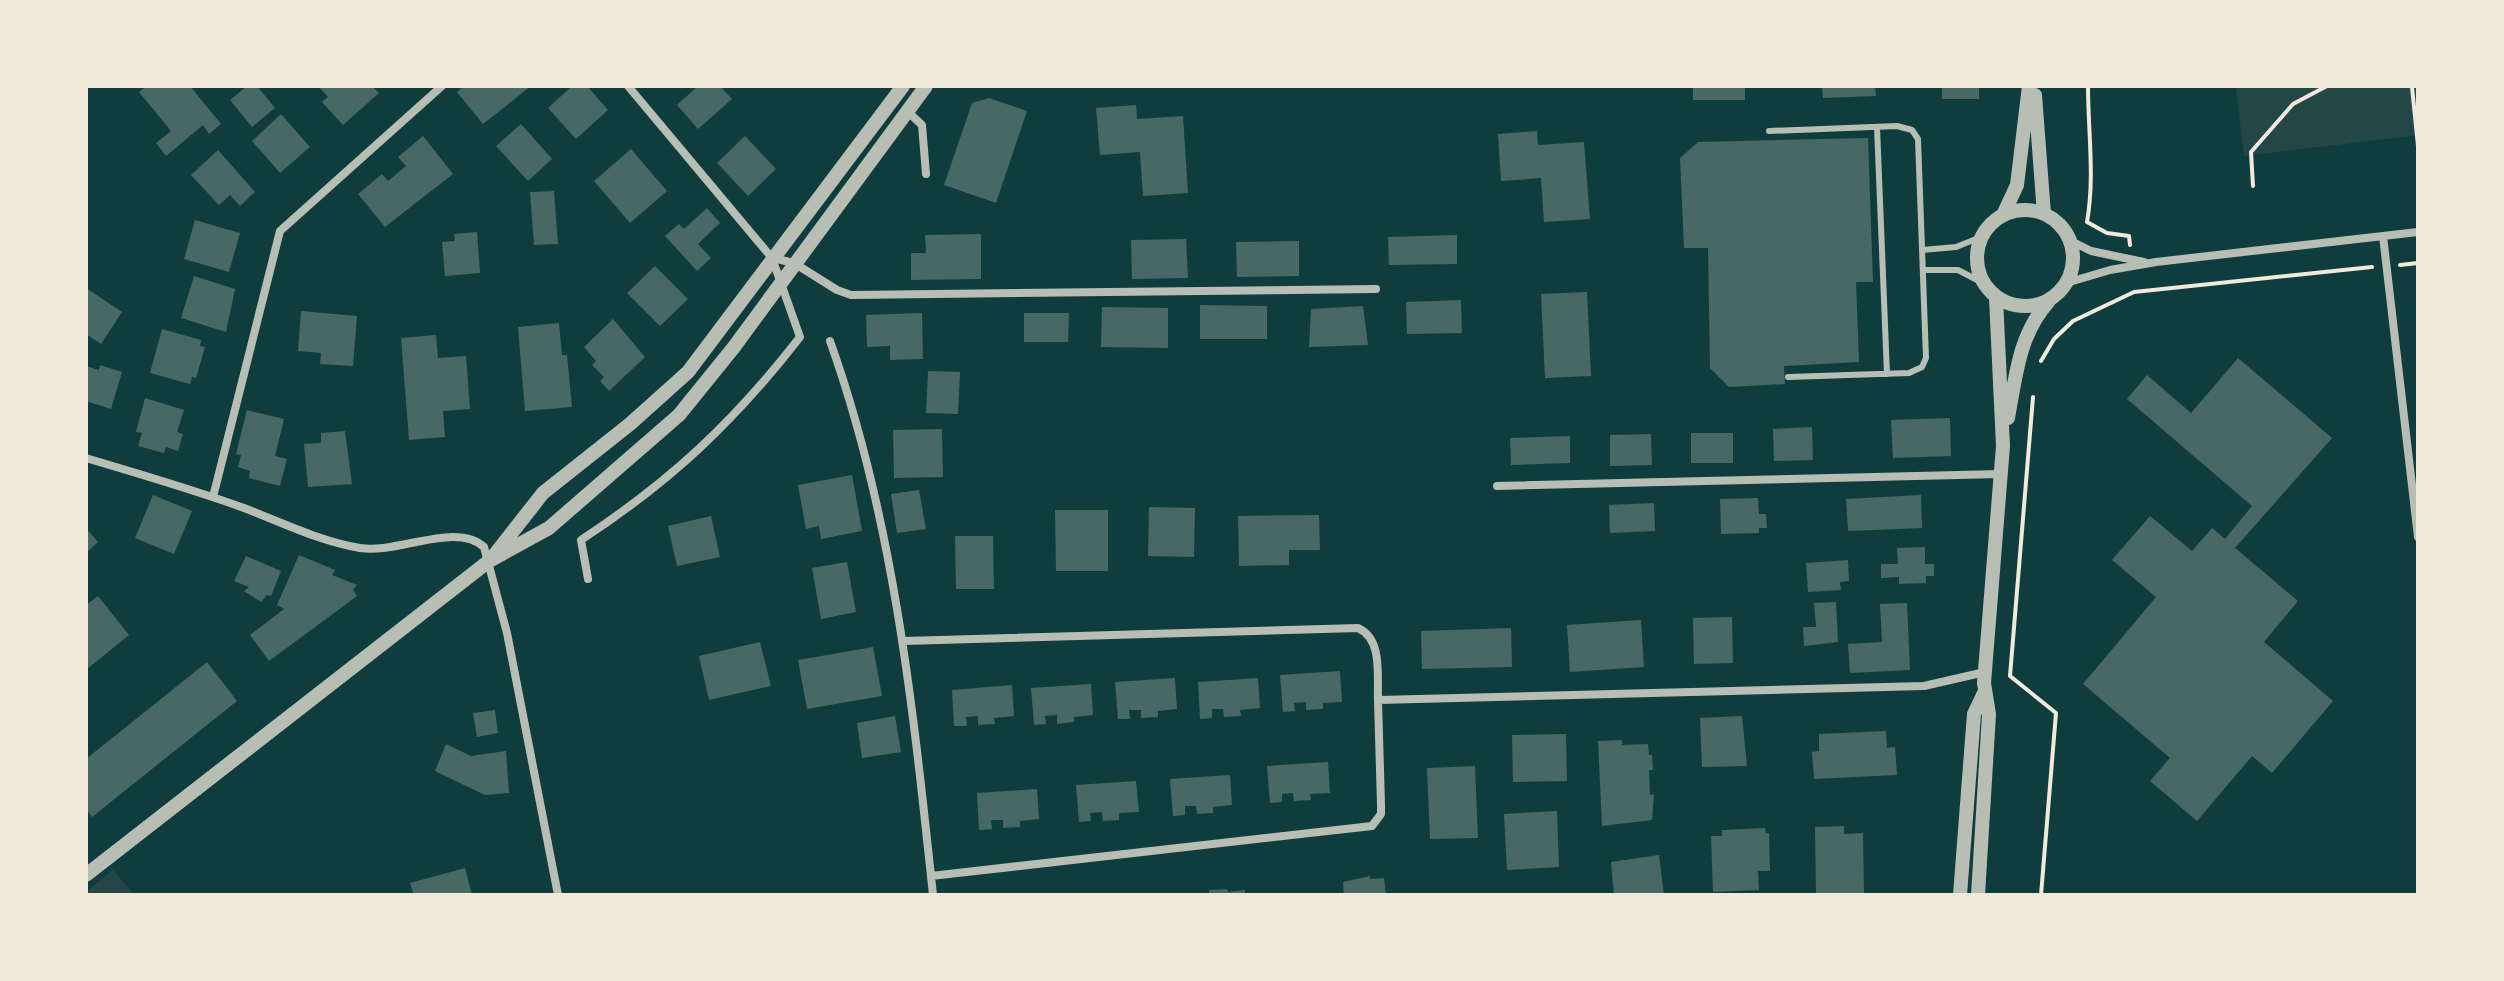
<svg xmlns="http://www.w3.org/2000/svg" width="2504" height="981" font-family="'DejaVu Sans',sans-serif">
<rect width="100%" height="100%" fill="#0f3d3e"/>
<!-- green -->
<path fill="#244646" d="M2236,86H2418V135L2244,156Z
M113,870L134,895H86V892Z"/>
<!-- building -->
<path fill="#486865" d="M146,86H190L221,124L209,134L203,125L166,156L156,143L171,131L139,92Z
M247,86H257L275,108L252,127L230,100Z
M318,86H372L379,93L343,125L322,102L328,97Z
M464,86H531L483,124L457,92Z
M572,86H587L608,110L576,139L548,108Z
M698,86H720L732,99L698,129L677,105Z
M1693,86H1745V100H1693Z
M1822,86H1875L1876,96L1823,98Z
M1942,86H1979V99H1942Z
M989,98L1027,111L996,203L944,185L972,103Z
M1136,105L1137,119L1183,116L1188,193L1143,196L1140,152L1100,155L1096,108Z
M281,114L310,147L280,173L252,141Z
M521,124L552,159L528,181L496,146Z
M1537,131L1538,145L1584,142L1590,219L1544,222L1541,178L1501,181L1498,134Z
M423,136L453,174L385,227L358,194L382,174L388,181L406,166L398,157Z
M745,136L776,169L748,196L717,163Z
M1868,138L1873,282H1856L1859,362L1784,366L1785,384L1729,387L1710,368L1708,248H1684L1680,158L1698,142Z
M631,149L667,191L630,223L594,181Z
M218,150L255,192L240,206L230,195L219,205L191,175Z
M554,191L558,244L534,245L530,192Z
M707,208L720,223L698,244L711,258L697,271L665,236L679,224L684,229Z
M195,220L240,233L229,272L184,259Z
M477,232L480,273L445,276L442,242L455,241L454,234Z
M981,234V279L911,280V253H926L925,235Z
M1457,235V264L1389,265L1388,237Z
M1186,239L1188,278L1132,279L1131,240Z
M1299,241V276L1237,277L1236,242Z
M655,266L688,299L660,326L627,293Z
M194,276L235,289L226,332L181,318Z
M86,288L122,312L101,344L86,334Z
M1587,292L1591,376L1545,378L1541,294Z
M1461,300L1462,333L1407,334L1406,302Z
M1200,305L1267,306V339H1200Z
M1363,306L1368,345L1309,347L1311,309Z
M1102,307L1168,308V348L1101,347Z
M301,311L357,316L353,366L320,364L321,353L298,351Z
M922,313L923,359L890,360V346L867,347L866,315Z
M1024,313H1069L1068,342H1024Z
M613,319L645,357L609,391L600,381L604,377L592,365L596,361L584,347Z
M559,323L562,355H567L572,407L525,411L518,327Z
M162,329L201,340L200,346L205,347L196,378L192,377L190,384L150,373Z
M436,335L438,358L466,356L470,409L443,411L445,437L409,440L401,338Z
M2238,358L2332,438L2235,548L2298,601L2264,642L2333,701L2272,773L2252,756L2197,821L2150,781L2170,758L2083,684L2156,597L2112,560L2150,516L2192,551L2212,528L2225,539L2252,506L2127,399L2147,375L2191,413Z
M100,365L122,372L111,409L86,401V366L99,370Z
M928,371L960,372L958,414L926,413Z
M145,398L184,410L177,432L183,434L178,451L166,447L164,453L138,446L142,433L136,432Z
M247,410L284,419L275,456L287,459L280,486L249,478L250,471L238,467L241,455L236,454Z
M1950,418L1951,456L1893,458L1891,420Z
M1812,427L1813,460L1774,461L1773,429Z
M942,429L943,477L894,478L893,430Z
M345,431L352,484L308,487L304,444L321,443V433Z
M1691,433H1733V463H1691Z
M1651,434L1652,465L1610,466V435Z
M1570,436V463L1511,465L1510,438Z
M852,475L862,531L821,539L819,526L806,529L798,485Z
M919,490L926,529L897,533L891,494Z
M153,495L192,511L174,554L135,538Z
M1921,495L1922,528L1848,531L1846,499Z
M1758,498L1759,514H1766L1767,528H1759V533L1721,534L1720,499Z
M1654,503L1655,531L1610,533L1609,505Z
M1149,507L1195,508L1194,557L1148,556Z
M1055,510H1108V571H1056Z
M1319,515L1320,550H1289V565L1239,566L1238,516Z
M711,516L720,557L677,566L668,526Z
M86,528L98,542L86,553Z
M955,536H993L994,589H956Z
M1925,547V564H1934V576H1926V583L1899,584V577L1881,578V564H1898L1897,548Z
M299,555L335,570L332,575L357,585L353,590L357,596L269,661L250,635L284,609L277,605Z
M246,556L281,571L271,596L267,595L261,602L244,591L249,587L234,581Z
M1848,560L1849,581L1840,582L1841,590L1808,592L1806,563Z
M847,562L856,612L821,619L812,568Z
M98,596L129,635L86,670V605Z
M1836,602L1838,642L1804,646L1803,627H1816L1814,603Z
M1907,603L1910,670L1850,673L1848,644L1882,642L1880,604Z
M1732,617L1733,663L1694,664L1693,618Z
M1641,620L1644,667L1570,672L1567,625Z
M1511,628L1512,667L1422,669L1421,631Z
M760,642L771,686L709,700L699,656Z
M873,647L882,696L807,709L798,660Z
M207,662L237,701L92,817L86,809V759Z
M1340,671L1342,702L1323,703V709L1306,710V702L1294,703L1295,711L1283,712L1280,675Z
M1175,678L1177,709L1158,711V717L1141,718V710H1129L1130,719H1118L1115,682Z
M1258,678L1260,708L1240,710L1241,716L1224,717L1223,709H1212V718L1200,719L1198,682Z
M1091,684L1093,715L1074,717V722L1057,724V715L1045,716L1046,724L1034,725L1031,688Z
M1012,685L1014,716L994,718L995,724L978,725V716L966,717L967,726H954L952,690Z
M495,710L498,733L477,737L473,713Z
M895,716L901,752L862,758L857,723Z
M1742,716L1747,766L1702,767L1700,718Z
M1886,731L1887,748L1895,747L1897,775L1814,779L1812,752L1819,751V734Z
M1566,734L1567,781L1513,782L1512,735Z
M1622,740V745L1648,744L1649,755H1652L1653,770H1649L1650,795L1654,794L1652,820L1602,826L1598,741Z
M446,744L471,756L506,751L509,793L485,795L435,771Z
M1328,762L1330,793L1310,794L1311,800L1294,801L1293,793L1282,794V802L1270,803L1267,766Z
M1475,766L1478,838L1430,839L1427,768Z
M1230,775L1232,805L1213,807V813L1197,814L1196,806H1185V815L1173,816L1170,779Z
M1136,781L1139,812L1119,813V820L1103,821L1102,812L1090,813L1091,821L1079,822L1076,785Z
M1037,789L1039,819L1020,821V827L1003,828V820H991L992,829L979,830L977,793Z
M1557,811L1559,867L1507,870L1504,814Z
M1844,826V834L1863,833L1864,895H1816L1815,827Z
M1765,828L1766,833H1769L1770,871H1758L1759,890L1713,892L1711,836H1722V830Z
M1659,855L1664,895H1614L1611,862Z
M465,868L472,895H414L410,883Z
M1370,876V879L1384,878L1386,895H1344L1343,882Z
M1227,889L1228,892L1245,890V895H1209V890Z"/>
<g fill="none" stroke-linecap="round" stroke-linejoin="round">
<!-- path -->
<path stroke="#f1e9da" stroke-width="4" d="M2088,86C2088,132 2095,177 2087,222L2107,233L2129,236L2130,245
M2406,86H2416
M2412,87L2418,146
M2253,186L2251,152L2293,104L2327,86
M2400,265L2418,263
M2041,361L2054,339L2073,321L2134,292L2372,267
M2033,397L2010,676L2056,713L2041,895"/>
<!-- service -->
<path stroke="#b8beb3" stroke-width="6" d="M1877,127L1887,374
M1769,131L1897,126L1912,130L1918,139L1926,358L1922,367L1909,373L1788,377
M1922,250L1956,247L1981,237
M1923,270H1958L1983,283"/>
<!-- minor -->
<path stroke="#b8beb3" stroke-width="8" d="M906,110L922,125L926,174
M2383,236L2418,537
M2069,240L2091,251L2144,262
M773,258L794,263L837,290L851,295L1376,289
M2066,283L2110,270L2156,262L2418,232
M830,341C894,520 913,708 933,895
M86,458C139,474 192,489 244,508C281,522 321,542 360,548C399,554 456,521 484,547L507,633L558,895
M1497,486L2001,474
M213,497L280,231L442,86
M588,579L581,540C671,481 734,422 800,337L772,258L628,86
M904,641L1358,628C1383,639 1377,676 1378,700L1924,686L1985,672
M931,876L1372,826L1381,814V805L1378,700"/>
<!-- tertiary -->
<path stroke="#b8beb3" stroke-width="14" d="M2035,95L2044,214
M1977 258a48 48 0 1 1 96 0a48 48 0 1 1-96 0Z
M2004,213L2017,185L2029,86
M2008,418C2016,375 2019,334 2049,301
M492,558L543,493L630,424L688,372L903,86
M86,875L489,561L549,528L679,415L734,347L926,86
M1960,895L1974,714L1984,693
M1978,895L1989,714L1984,683L2003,446L1996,298"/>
</g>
<!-- border -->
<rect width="2504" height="981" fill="none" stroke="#f1e9da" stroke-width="176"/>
</svg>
